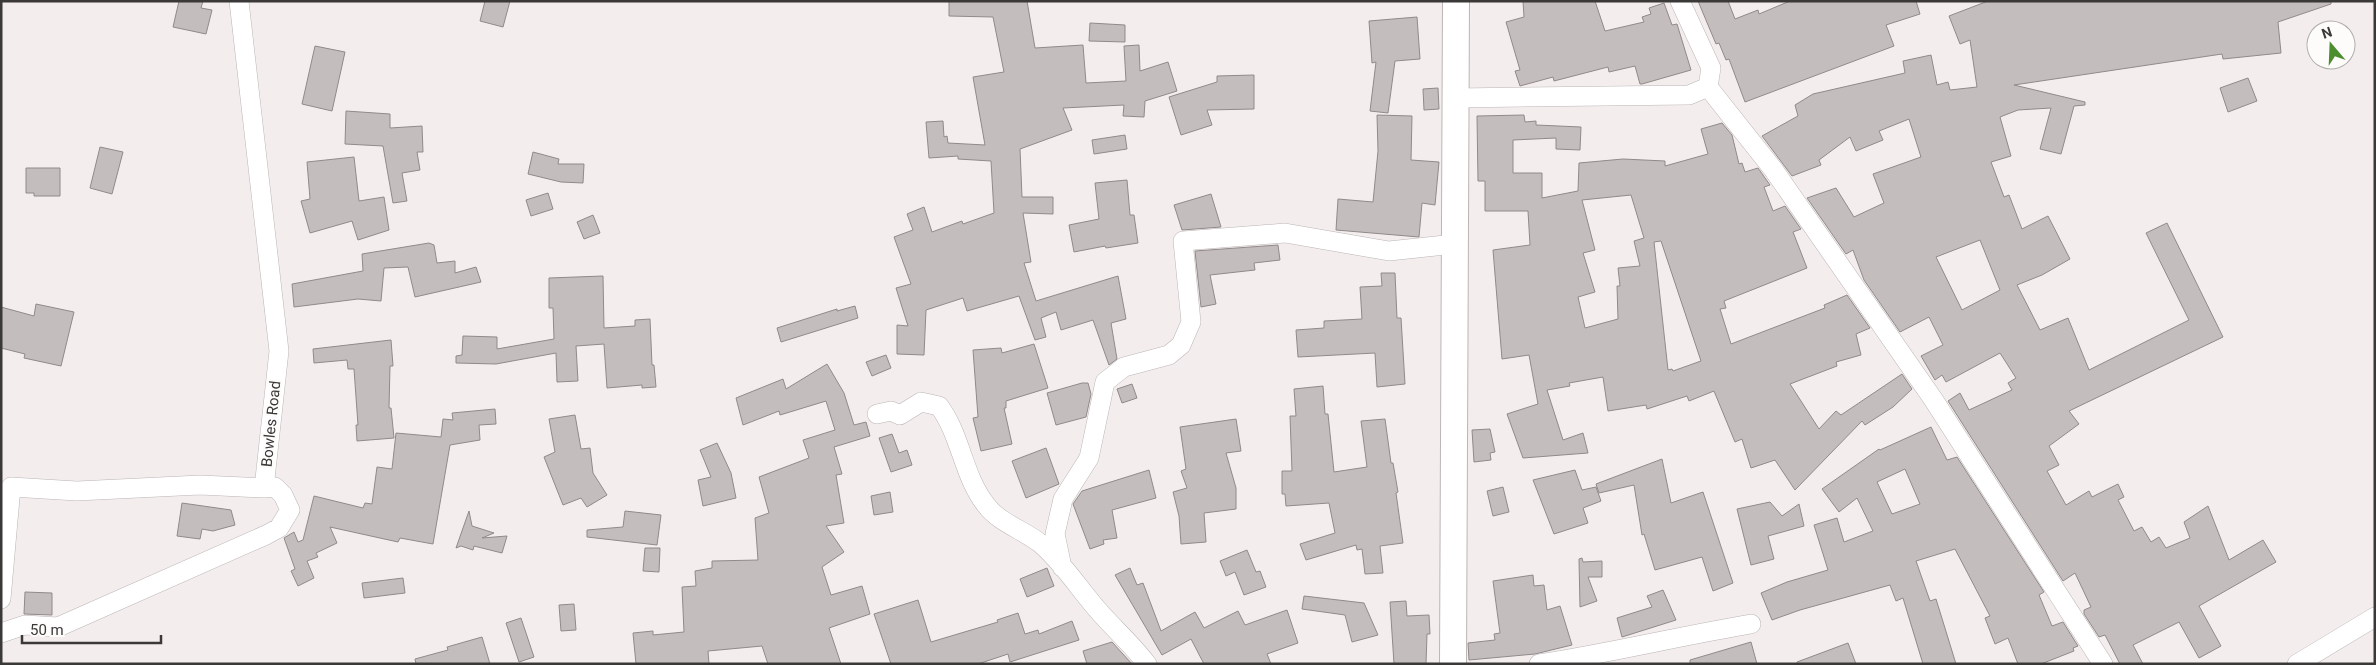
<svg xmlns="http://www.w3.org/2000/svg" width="2376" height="665" font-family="Roboto,sans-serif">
<rect width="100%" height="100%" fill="#f4eded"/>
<!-- building -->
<path fill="#c4bdbd" stroke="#918a8a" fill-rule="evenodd" d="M179,1H203L201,8L212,10L206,34L173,27Z
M485,1H510L503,27L480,21Z
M949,1H1027L1035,48L1083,45L1086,83L1126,81L1124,46L1139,45L1140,71L1168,62L1177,91L1145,101L1144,117L1123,116L1124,105L1063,108L1072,130L1020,149L1022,197H1053V214L1023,213L1031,262L1024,263L1036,301L1118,276L1126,319L1111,323L1117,359L1109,365L1093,320L1061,330L1056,312L1041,318L1046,337L1035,340L1019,296L967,311L963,298L926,310L924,355L897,354V325L908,326L896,288L911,284L894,237L913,230L907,214L924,207L932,232L962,221L963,224L994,213L991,161L958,159V156L929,158L926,122L943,121L944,137L947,136L948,143L985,145L973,77L1004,72L993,17L949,16Z
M1523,1H1595L1605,31L1644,22L1642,17L1651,14L1649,8L1664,3L1672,25L1677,24L1691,70L1642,84H1640L1635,66L1609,72L1608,67L1554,81L1553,77L1520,86L1515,71L1520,70L1506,22L1524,17Z
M1698,1H1728L1735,19L1758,10L1759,14L1790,1H1916L1920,14L1886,25L1894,46L1745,102L1729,59L1726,60L1719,43L1716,44Z
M1988,1H2331V4L2278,22L2281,53L2223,59L2222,54L2014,85L2085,102V105L2074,106L2061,154L2040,149L2051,108L2018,110L2000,117L2011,156L1991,162L2004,197L2009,195L2022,229L2048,216L2070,259L2042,275L2017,285L2040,330L2068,318L2089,370L2189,320L2146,233L2167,223L2223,337L2069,411L2079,424L2049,446L2059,465L2047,471L2066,505L2089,491L2092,497L2118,484L2124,497L2118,500L2134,531L2142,527L2151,542L2159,537L2166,548L2190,538L2184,522L2208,506L2229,560L2263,540L2276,562L2199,606L2221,646L2199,658L2179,622L2133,645L2143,664H2120L2105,635L2099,637L2084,614V610L2091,607L2075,573L2063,581L1948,401L1960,393L1969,410L2012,390L2008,383L2016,378L2000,353L1946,382L1942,375L1935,380L1921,356L1943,345L1929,317L1900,332L1864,280L1853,250L1846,254L1807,198L1836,188L1854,217L1884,203L1873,174L1921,157L1909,119L1879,131L1883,140L1856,151L1850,137L1819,160L1821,165L1792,176L1762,136L1798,116L1795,105L1813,94L1905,73L1903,61L1931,55L1937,85L1948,82L1950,90L1977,87L1970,40L1960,44L1949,16ZM1980,240L2000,290L1962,310L1936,257Z
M1417,17L1420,59L1395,61L1388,113L1370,111L1376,62L1372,63L1369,21Z
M1090,23L1125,25V42L1089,41Z
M315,46L345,52L332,111L302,104Z
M1254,75V109L1207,110L1212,125L1181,135L1169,97L1217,82V76Z
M2248,78L2257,101L2228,112L2220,88Z
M1438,88L1439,109L1424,110L1423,89Z
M346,111L390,114V128L422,126L423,152H417L420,170L402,173L407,201L393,203L383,146L345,144Z
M1377,115L1412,116L1411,160L1439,162L1435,205L1422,203L1419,237L1336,230L1338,199L1373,202L1378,151Z
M1524,115L1525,122L1536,121V125L1581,127L1580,150L1556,149V138L1513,140V173H1542V198L1578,191L1579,163L1623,159L1665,161V166L1708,154L1701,129L1722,123L1732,135L1739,164L1742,163L1745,172L1758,168L1770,185L1764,187L1773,211L1785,206L1801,229L1793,232L1807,268L1724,301L1726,308L1720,309L1731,344L1825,308L1824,305L1847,295L1870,328L1856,334L1861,355L1836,362L1837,366L1790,384L1819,429L1836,411L1841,415L1902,374L1912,389L1893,407L1865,425L1862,421L1795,490L1775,460L1751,468L1742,439L1735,442L1714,391L1689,401L1687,396L1647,409L1646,405L1608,411L1603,377L1569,383L1570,386L1547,390L1563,440L1583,433L1588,453L1523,458L1507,414L1538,404L1529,355L1502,359L1493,250L1530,245L1528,211H1485V181H1478L1477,116ZM1631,195L1644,238L1634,241L1640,266L1618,268L1620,286H1617L1618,319L1585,328L1578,297L1595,292L1583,253L1595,250L1582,200ZM1661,241L1701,361L1673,371L1672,369L1668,370L1654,242Z
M1125,135L1127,149L1094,154L1092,140Z
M100,147L123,152L112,194L90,188Z
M533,152L559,159L558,164H584L583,183L561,182L528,174Z
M354,157L359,201L384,197L389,230L358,240L352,221L310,233L301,201L310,199L307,162Z
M26,168H60V196H34V193H26Z
M1127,180L1130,215H1134L1138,243L1106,248L1105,246L1074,252L1069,225L1099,219L1095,183Z
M548,193L553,209L531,216L526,200Z
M1211,194L1221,227L1182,230L1174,205Z
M593,215L600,233L584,239L577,222Z
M429,243L434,245L437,263L455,261V273L476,267L481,282L415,297L408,267L384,268L381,301L358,299L294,307L292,284L363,271L362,254Z
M1278,245L1280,260L1254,263L1255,270L1210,275L1216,304L1201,307L1195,251Z
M1381,273H1395L1397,318H1401L1405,384L1377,387L1375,353L1298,357L1296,330L1324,328V321L1362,319L1360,287L1382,286Z
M603,276L604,328L635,326V320L650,319L652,365H654L656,387L642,388V385L607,388L604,344L576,346L578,381L557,382L556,353L496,364L456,363V356L462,355L463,336L497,337V349L554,339L553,308H549V278Z
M36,304L74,312L61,366L24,358L25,354L1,348V307L34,316Z
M855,306L858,318L781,342L777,328L837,309V311Z
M391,340L393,366H390L389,408H391L394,438L357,441L356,425H358L354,369H348L347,360L314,363L313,349Z
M1034,344L1048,388L1006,401V408H1004L1012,444L981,451L973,418L978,417L973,350L1001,348L1002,353Z
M886,355L891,368L872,376L866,362Z
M827,364L844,393L854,425L866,422L870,436L834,447L842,474L836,475L844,523L826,526L844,552L822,567L831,595L862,586L870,614L829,628L841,664H768L762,646L708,651L709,664H636L633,633L653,631V635L684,632L682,587L696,586L695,571L712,568V561L758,560L755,518L769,513L759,477L809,458L803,440L835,430L826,401L780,415L779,411L743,425L736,398L783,379L786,389Z
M1082,383H1088L1091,394L1086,417L1056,425L1047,393Z
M1132,384L1137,398L1122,403L1117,389Z
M1323,386L1325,414H1328L1334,472L1367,467L1361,421L1385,419L1391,463H1393L1398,492L1396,493L1403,543L1380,546L1383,573L1365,574L1362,549L1357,550L1356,545L1306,560L1300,544L1335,533L1329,503L1286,506L1285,494H1282V471H1292L1290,416H1296L1294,389Z
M495,409L496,424L479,425L480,440L450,445L433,544L400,538L398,542L330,527L337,543L316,553L318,557L307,561L314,578L298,586L291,571L295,569L284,538L294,532L298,542L303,540L314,496L363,508L365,503L372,504L377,467L392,469L396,433L441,437L443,419L453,420L452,413Z
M575,415L581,449L590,448L593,473L607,495L587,507L581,498L563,505L544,457L555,452L549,419Z
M1236,419L1241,451L1226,453L1236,488V509L1204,513L1206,542L1181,544L1179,516L1173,492L1187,488L1181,471L1186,469L1180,427Z
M1931,427L1947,460L1957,457L2044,592L2039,595L2052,626L2063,622L2078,646L2073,648L2074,651L2041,664H2018L2008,638L1995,644L1985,618L1990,616L1955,549L1916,561L1930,601L1936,599L1956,664H1923L1903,598L1896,601L1890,585L1800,610L1772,620L1761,593L1787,582L1828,570L1814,525L1837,518L1844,542L1873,531L1857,498L1839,512L1822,489L1879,449L1880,450ZM1905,469L1920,504L1892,514L1877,482Z
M1490,429L1495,452L1490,453L1491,460L1474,462L1472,430Z
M892,434L899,453L907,450L912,465L891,472L879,438Z
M717,443L731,473L736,498L703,506L698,480L711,477L700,450Z
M1046,448L1059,484L1026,498L1012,461Z
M1662,459L1671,503L1703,492L1733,583L1713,591L1702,557L1655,570L1644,534L1642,535L1634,485L1599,493L1596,484Z
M1149,470L1156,498L1112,510L1117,538L1103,540L1104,544L1090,549L1073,504L1082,491Z
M1575,470L1582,490L1596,487L1601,501L1583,508L1588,523L1554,534L1533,480Z
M1503,487L1509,512L1493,516L1487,491Z
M890,492L893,512L874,515L871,496Z
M1770,502L1782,516L1799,504L1804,526L1768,536L1774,559L1751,565L1737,509Z
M182,503L231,510L235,525L213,531L202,529L200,539L177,536Z
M469,511L472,526L494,533L482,538L507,536L502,553L474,546L473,550L461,546L456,548Z
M625,511L661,515L657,545L587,537V530L623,527Z
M645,548H660L659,572L643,571Z
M1247,550L1256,572L1260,571L1266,587L1244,595L1235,572L1226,576L1220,561Z
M1582,558L1583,562L1602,561V577H1588L1597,601L1580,607L1579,559Z
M1047,568L1054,586L1027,597L1020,579Z
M1130,568L1137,585L1143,583L1161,631L1195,612L1204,628L1238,611L1245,625L1287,610L1298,643L1267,654L1271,664H1204L1191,639L1162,655L1115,575Z
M1533,575L1534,586L1544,585L1547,610L1560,606L1572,645L1535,654L1469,660L1468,643L1495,640L1494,634L1500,633L1493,581Z
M403,578L405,593L364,598L362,583Z
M1663,590L1676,620L1622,637L1617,618L1652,607L1647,596Z
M25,592L52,593V615L24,614Z
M1304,596L1364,603L1378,635L1352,642L1345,615L1302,609Z
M918,600L931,642L998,622L997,620L1018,613L1025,634L1038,630L1039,634L1072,621L1079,640L1010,662L1008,654L978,664H891L874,614Z
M1406,601L1407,616L1429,615L1430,634H1427L1426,664H1394L1390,602Z
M574,604L576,630L561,631L559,605Z
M521,618L534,657L519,662L506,623Z
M482,637L490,664H416L415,659L448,650L447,647Z
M1112,642L1132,664H1087L1083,651Z
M1751,642L1757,664H1690V660Z
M1848,643L1856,664H1797V662Z"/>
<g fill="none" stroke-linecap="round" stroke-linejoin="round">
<defs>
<path id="street" d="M1708,87L1773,169L1933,399L2103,664
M1455,98L1689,95L1708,87L1711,68L1680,1
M877,414L891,411L900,415L921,402L939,406C961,435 963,476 986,505C999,523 1024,530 1041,544C1062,562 1078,587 1096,608C1113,628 1130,642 1147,664
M1062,567L1055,534L1063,499L1089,458L1105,382L1124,367L1169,355L1181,345L1191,322L1183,241L1285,233L1389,251L1455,244
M1,599L11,487L77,491L200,485L264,488
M1,633L25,625L58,627L266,535L279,528L290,510L283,495L275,487L264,488L279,351L239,1
M1539,664C1610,653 1680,636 1751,624
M2297,664L2375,617"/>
<path id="secondary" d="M1453,664L1456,1"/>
</defs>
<!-- street casing -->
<use href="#street" stroke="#bcb5b5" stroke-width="20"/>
<!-- secondary casing -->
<use href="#secondary" stroke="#bcb5b5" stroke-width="28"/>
<!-- street -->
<use href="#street" stroke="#fff" stroke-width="19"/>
<!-- secondary -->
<use href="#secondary" stroke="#fff" stroke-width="26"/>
</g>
<g text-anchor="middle" stroke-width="5" stroke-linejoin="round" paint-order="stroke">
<!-- street labels -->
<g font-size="15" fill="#3b3838" stroke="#fefbfb">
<text transform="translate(271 424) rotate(-84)" y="5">Bowles Road</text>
</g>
</g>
<!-- border -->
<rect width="2376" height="665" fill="none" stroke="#3b3838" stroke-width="5"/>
<!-- north arrow -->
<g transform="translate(2331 45) rotate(341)"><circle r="24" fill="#fefbfb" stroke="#b0adad"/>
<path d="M0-4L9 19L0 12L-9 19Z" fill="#4c8d2e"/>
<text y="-8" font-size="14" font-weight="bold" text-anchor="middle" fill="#3b3838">N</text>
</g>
<!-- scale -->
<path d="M22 635v8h139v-8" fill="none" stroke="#3b3838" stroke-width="2.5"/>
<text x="30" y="635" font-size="15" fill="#3b3838" stroke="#fefbfb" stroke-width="4" paint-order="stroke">50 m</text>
</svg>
